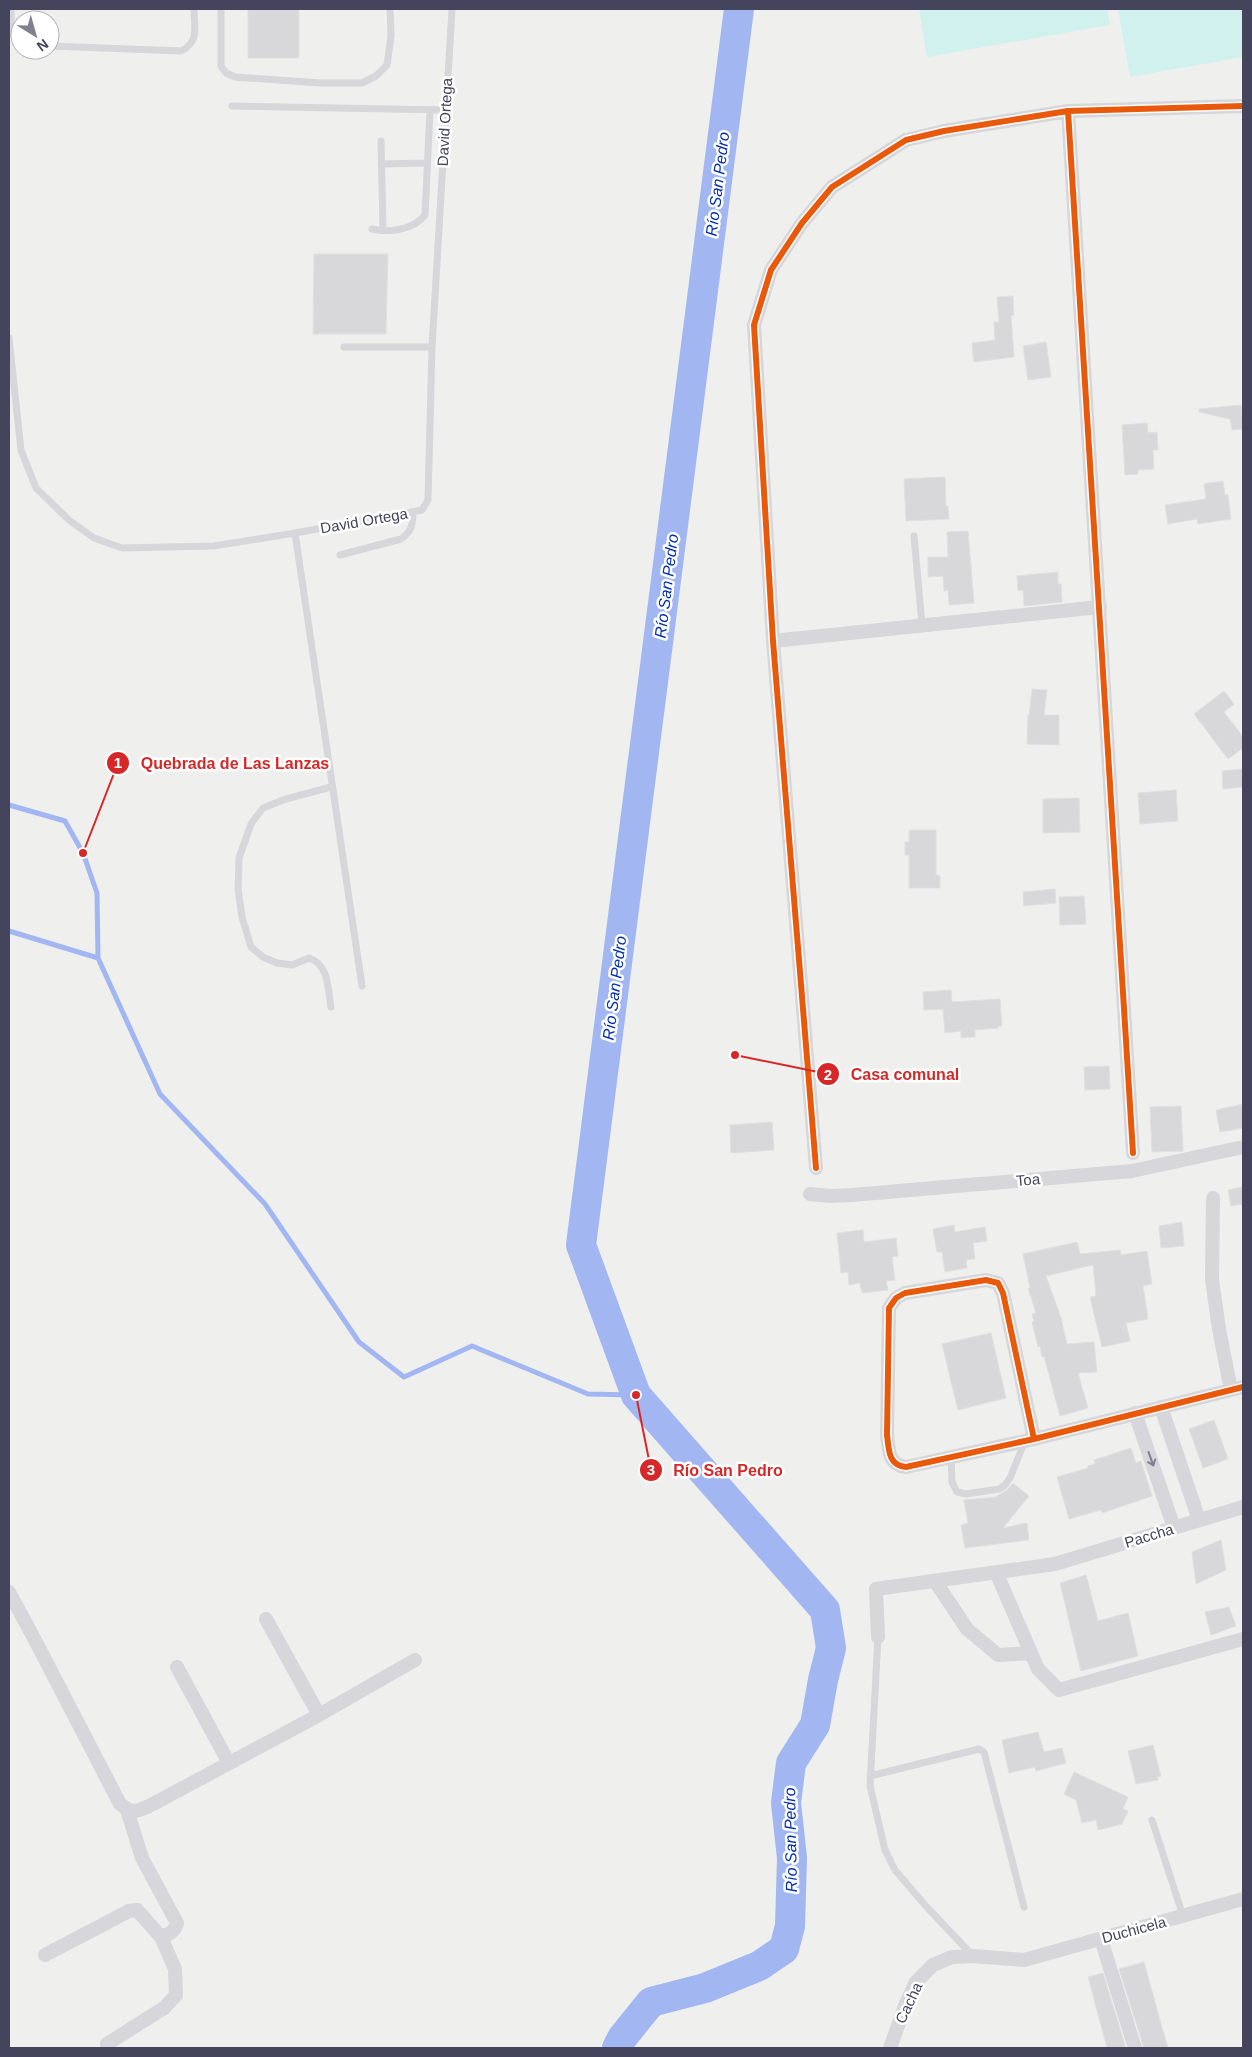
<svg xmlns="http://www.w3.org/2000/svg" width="1252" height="2057" font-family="Arial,sans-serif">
<rect width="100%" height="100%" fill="#efefee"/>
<!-- green -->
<path fill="#d0f1ed" d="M919,9H1107L1110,25L927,57Z
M1118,9H1243V57L1130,77Z"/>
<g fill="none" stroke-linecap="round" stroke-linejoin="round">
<!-- stream -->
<path stroke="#a2b6f1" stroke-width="5" d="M9,805L65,821L83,853L97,893L98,958L160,1094L265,1204L359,1342L404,1377L472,1346L588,1394L636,1395
M9,931L98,958"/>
<!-- river -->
<path stroke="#a2b6f1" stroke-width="30" d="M617,2048L622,2038L651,2002L705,1988L759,1966L784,1949L790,1926L792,1858L786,1803L791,1763L815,1725L823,1680L831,1648L825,1610L636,1395L581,1245L739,9"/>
</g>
<!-- building -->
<path fill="#d8d7da" stroke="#e0e0e1" d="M248,9H299V58H248Z
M314,254H388L386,334H313Z
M1013,296L1014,315L1011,316L1014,357L974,362L972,343L995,340L994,322H999L997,297Z
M1046,342L1051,377L1028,380L1023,346Z
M1241,405L1243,429L1232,430L1230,419L1199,412V409Z
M1147,423L1148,433L1157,432L1158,450H1153L1154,469L1138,470V474L1125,475L1122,425Z
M945,477L946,506H948L949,519L906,521L904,479Z
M1223,481L1225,495H1228L1231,519L1198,524L1197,519L1168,524L1165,505L1206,499L1204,484Z
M968,531L974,603L949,605L948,590L944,591L943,576L928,577V557H948L947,532Z
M1058,572V584H1061L1062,602L1024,606L1023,590L1018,591L1017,576Z
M1032,689L1047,690L1044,715H1059V745L1027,744L1028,715H1029Z
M1224,691L1234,704L1224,712L1243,737V748L1228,759L1194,714Z
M1243,769V787L1223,789L1222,771Z
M1176,790L1178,821L1140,824L1138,793Z
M1079,798L1080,832L1043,833V799Z
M909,830H936V875L940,876V888H909V855H905V842H909Z
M1055,889L1056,903L1024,906L1023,892Z
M1084,896L1086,924L1060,925L1059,897Z
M951,990L952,1002L1000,999L1002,1026H998V1028L975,1030V1037L961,1038V1031L945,1033L943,1009L924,1010L923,992Z
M1109,1066L1110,1089L1085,1090L1084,1067Z
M1243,1104V1128L1220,1132L1216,1110Z
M1181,1106L1183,1151L1152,1152L1150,1107Z
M772,1122L774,1150L731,1153L730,1125Z
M1243,1187V1204L1231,1206L1228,1190Z
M1182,1222L1184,1246L1161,1248L1159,1226Z
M954,1225L955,1232L985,1227L987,1241L973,1243L975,1259L966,1260L967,1268L945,1272L942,1252H937L933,1229Z
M863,1230L864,1242L896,1238L898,1256L892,1257L895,1280L886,1281L888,1290L862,1293L860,1283L849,1285L848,1272L841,1273L837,1233Z
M1077,1242L1080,1254L1120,1250L1121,1255L1147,1251L1152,1284L1143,1286L1148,1319L1126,1323L1130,1341L1102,1347L1090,1297L1096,1296L1093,1265L1046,1276L1061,1318L1067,1344L1094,1342L1097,1372L1078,1373L1088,1408L1060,1416L1044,1356L1042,1357L1040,1346L1038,1347L1032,1322L1034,1321L1032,1314L1036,1313L1028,1288H1030L1023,1254Z
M991,1333L1006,1398L958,1410L942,1344Z
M1214,1420L1228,1459L1203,1468L1189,1429Z
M1131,1448L1136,1463L1141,1461L1152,1496L1102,1513L1101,1510L1069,1519L1057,1477L1088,1468L1087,1466L1095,1464L1094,1460Z
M1013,1483L1029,1496L1003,1528L1027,1523L1029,1540L965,1548L961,1525L968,1523L964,1500L996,1497L1008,1489Z
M1221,1540L1226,1570L1196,1584L1192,1552Z
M1086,1575L1098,1621L1128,1613L1138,1656L1081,1671L1060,1583Z
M1229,1607L1236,1626L1211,1635L1205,1612Z
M1038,1732L1044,1752L1062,1748L1066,1763L1036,1771L1035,1767L1009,1773L1002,1740Z
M1153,1745L1161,1776L1157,1777L1158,1780L1136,1784L1128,1751Z
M1074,1772L1128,1797L1123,1809L1128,1811L1122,1824L1098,1830L1096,1820L1082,1823L1076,1800L1064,1794Z
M1144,1962L1160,2020L1168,2048H1144L1119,1969Z
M1103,1973L1126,2048H1107L1088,1977Z"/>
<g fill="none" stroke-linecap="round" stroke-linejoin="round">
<!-- service -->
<path stroke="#d6d6db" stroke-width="7" d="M11,9V33L20,43
M221,9V66L226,73L235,77L320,83H362L376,76L387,65L391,36L390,9
M50,46L181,51C200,41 194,28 194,9
M232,106L446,110
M381,141L383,230
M381,164L427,163
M372,229C390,233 413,230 425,215L430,110
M9,338L21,450L36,488L69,520L94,538L122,548L214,546L295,533L422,510L428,500L432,347L452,9
M344,347H432
M295,533L362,986
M914,536L922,625
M340,555L401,539C411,532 413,525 413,513
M331,1007C328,990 329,964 309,958L292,965L277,963L263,957L251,947L242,917L238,889L239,858L251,824L263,808L286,799L331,787
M951,1457L952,1482L957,1492L966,1494L999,1489L1005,1485L1010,1478L1025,1441
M878,1637L870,1786L885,1850L895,1870L924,1904L973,1956
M870,1776L979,1749L984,1752L1024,1907
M1152,1820L1183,1916"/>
<!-- minor -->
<path stroke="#d6d6db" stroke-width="14" d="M1068,111L1133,1153
M773,641L1100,607
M816,1168L773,641L754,325L771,270L802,223L832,187L906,140L944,131L1068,111L1243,106
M810,1194L831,1196L852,1195L1132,1171L1243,1147
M1213,1198L1212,1279L1219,1329L1231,1390
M1161,1407L1199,1520
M1135,1413L1174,1528
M1034,1439L1003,1293L998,1283L986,1280L905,1293L896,1298L889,1308L887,1435C889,1450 888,1465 906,1467L1034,1439L1243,1387
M996,1572L1038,1669L1059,1690L1243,1639
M935,1581L967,1629L998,1655L1031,1653
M9,1592L35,1640L120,1804C134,1815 138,1811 153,1804L319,1715L415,1660
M266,1619L319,1715
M878,1637L876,1589L1055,1564L1243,1507
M177,1667L229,1763
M1101,1939L1135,2048
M45,1955L129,1911L137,1910L161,1937
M107,2044L164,2008L176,1995L175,1969L161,1937C169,1934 175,1932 177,1923L142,1858L127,1810
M890,2048L905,2006L916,1982L933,1965L952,1957L973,1956L1024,1960L1243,1899"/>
<defs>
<path id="cycleway" d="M1068,111L1133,1153
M816,1168L773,641L754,325L771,270L802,223L832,187L906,140L944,131L1068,111L1243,106
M1034,1439L1003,1293L998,1283L986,1280L905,1293L896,1298L889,1308L887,1435C889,1450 888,1465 906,1467L1034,1439L1243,1387"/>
</defs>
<!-- cycleway casing -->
<use href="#cycleway" stroke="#fff" stroke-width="9"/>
<!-- cycleway -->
<use href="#cycleway" stroke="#e8590c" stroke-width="6"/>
</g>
<!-- one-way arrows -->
<defs><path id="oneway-shaft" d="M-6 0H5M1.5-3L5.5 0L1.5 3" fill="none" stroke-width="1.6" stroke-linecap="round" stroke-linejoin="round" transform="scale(1.25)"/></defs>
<use stroke="#7e7e8f" href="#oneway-shaft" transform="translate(1151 1459) rotate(70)"/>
<g text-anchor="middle" stroke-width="5" stroke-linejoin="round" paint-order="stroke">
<!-- street labels -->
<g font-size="15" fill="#44445c" stroke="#fff">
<text transform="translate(445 122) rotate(-87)" y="5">David Ortega</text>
<text transform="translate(364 521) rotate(-10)" y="5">David Ortega</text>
<text transform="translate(1028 1180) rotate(-5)" y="5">Toa</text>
<text transform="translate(1149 1536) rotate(-17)" y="5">Paccha</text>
<text transform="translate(1134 1930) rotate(-15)" y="5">Duchicela</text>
<text transform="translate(909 2003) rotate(-65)" y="5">Cacha</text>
</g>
<!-- water labels -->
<g font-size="16" font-style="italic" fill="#022fb1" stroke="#fff">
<text transform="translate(717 184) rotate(-83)" y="6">Río San Pedro</text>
<text transform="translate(666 586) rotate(-83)" y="6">Río San Pedro</text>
<text transform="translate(614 988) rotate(-83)" y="6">Río San Pedro</text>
<text transform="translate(790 1840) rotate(-91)" y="6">Río San Pedro</text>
</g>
</g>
<!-- callouts -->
<path fill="none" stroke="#d62828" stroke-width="2" d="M83 853L118 763M735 1055L828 1074M636 1395L651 1470"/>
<g fill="#d62828" stroke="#fff" stroke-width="2">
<circle cx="83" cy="853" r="5"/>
<circle cx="735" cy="1055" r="5"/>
<circle cx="636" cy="1395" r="5"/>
<circle cx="118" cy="763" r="12"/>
<circle cx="828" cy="1074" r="12"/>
<circle cx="651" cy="1470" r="12"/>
</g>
<g font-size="15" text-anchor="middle" font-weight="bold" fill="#fff">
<text x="118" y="768">1</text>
<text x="828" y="1080">2</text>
<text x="651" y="1475">3</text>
</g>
<g font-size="16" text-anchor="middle" font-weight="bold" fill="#d62828" stroke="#fff" stroke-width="5" stroke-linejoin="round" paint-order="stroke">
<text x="235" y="769">Quebrada de Las Lanzas</text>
<text x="905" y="1080">Casa comunal</text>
<text x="728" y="1476">Río San Pedro</text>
</g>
<!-- border -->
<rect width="1252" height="2057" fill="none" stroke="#44445c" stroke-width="20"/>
<!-- north arrow -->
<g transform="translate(35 35) rotate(143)"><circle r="24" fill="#ffffff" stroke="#b4b4be"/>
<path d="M0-4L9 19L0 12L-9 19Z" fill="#80808f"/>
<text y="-8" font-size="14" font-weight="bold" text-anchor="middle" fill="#44445c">N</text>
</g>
</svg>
